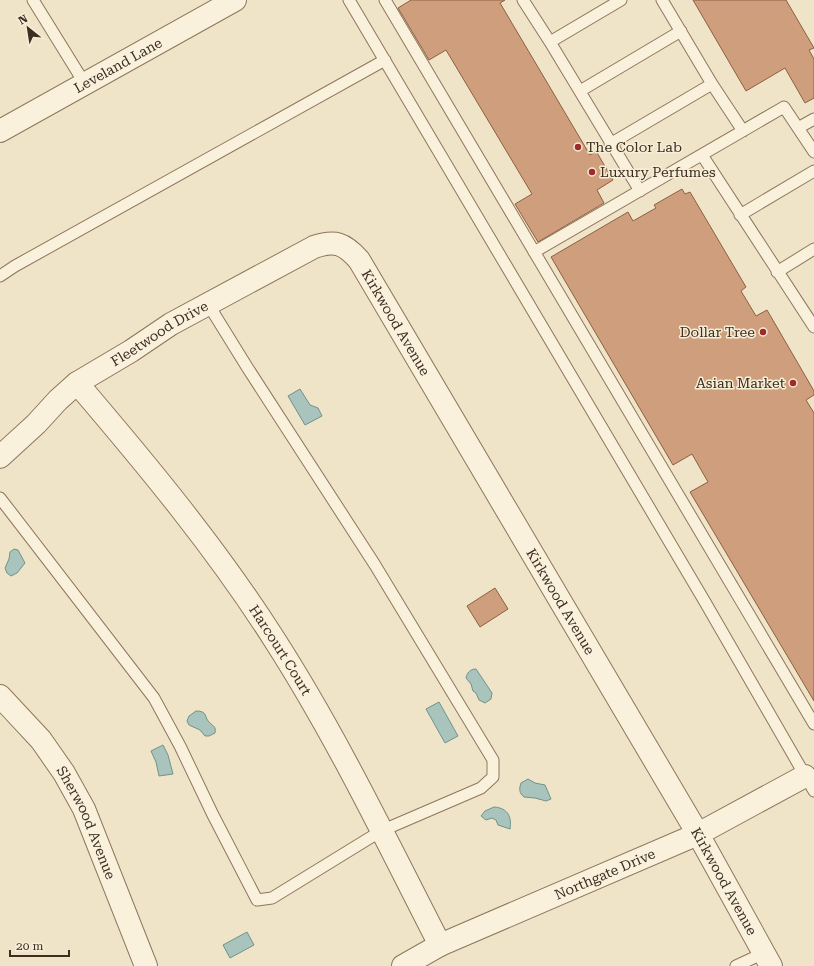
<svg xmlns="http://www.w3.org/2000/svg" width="814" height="966" font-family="'Roboto Serif',serif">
<rect width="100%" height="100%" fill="#f0e4c8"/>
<!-- water -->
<path fill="#a9c4bc" stroke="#6f938a" d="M300,389L310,405L318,408L322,416L305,425L288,396Z
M14,549L18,550L25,563L17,573L11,576L7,573L5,568L9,559L10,552Z
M476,669L492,693L491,699L485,703L479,700L476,693L473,691L471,684L466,678C467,673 470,669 476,669Z
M439,702L458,736L445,743L426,709Z
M196,711C208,711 204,717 209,722C214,727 216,726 215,733L209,736H205L200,730L189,725L187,721L189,716Z
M163,745L168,755L173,774L159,776L156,762L151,751Z
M528,779L535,783L545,785L551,799L546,801L535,798L524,797C519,793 519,789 521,783Z
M494,807C508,808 512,817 510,829L498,825L496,820L492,818L486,820L481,816L485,811Z
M247,932L254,945L230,958L223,945Z"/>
<!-- building -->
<path fill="#cf9f7d" stroke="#8d5f41" d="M411,0H505L500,3L590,155L596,151L613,180L597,190L604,203L538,242L515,204L532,194L446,50L429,60L398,8Z
M693,0H786L814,48L809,50L814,59V98L805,103L785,68L746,91Z
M682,189L685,194L690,192L746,287L741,291L756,316L767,310L814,391V395L806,400L814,413V701L690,492L708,482L692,454L673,465L551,257L628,212L633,221L656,208L654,205Z
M495,588L508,609L480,627L467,606Z"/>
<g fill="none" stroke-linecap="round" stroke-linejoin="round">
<defs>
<path id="service" d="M33,0L85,84
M349,0L705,602L814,791
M385,0L814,724
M523,0L550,42L640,191
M662,0L712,84L743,131
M550,42L621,0
M580,91L681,31
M798,128L814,119
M610,144L712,84
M702,155L814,327
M740,215L814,171
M534,252L784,107L814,152
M777,272L814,249
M0,276L15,266L385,60
M0,498L154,698L180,746L213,815L257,900L272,898L381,831L481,788L493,777V760L375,565L247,367L208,304
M736,966L764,953"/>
<g id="minor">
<path id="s1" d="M77,383C147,465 216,548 274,639C337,737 387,842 440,945"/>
<path id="s2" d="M0,457L36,424L58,400L77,383L131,351L171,324L314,247C335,240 344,243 359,260L698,834L771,966"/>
<path id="s3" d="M403,966L440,945L698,834L805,776"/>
</g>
<g id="tertiary">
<path id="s4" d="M0,131L235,0"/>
<path id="s5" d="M0,696L41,740L64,773L84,809L146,966"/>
</g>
</defs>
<!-- service casing -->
<use href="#service" stroke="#8d765c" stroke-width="13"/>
<!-- minor casing -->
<use href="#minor" stroke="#8d765c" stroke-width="24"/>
<!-- tertiary casing -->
<use href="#tertiary" stroke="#8d765c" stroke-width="24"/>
<!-- service -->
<use href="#service" stroke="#faf1dc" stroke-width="11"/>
<!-- minor -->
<use href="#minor" stroke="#faf1dc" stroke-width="22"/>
<!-- tertiary -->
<use href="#tertiary" stroke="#faf1dc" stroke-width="22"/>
</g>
<!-- markers -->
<g fill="#9e2a2b" stroke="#f7eed8" stroke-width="1.5">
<circle cx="578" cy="147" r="4"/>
<circle cx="592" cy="172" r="4"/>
<circle cx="763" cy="332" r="4"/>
<circle cx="793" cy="383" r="4"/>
</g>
<g text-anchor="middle" stroke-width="3" stroke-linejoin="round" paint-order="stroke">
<!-- street labels -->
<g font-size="14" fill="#3d2e20" stroke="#f7eed8">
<text dy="5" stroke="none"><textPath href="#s4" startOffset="135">Leveland Lane</textPath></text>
<text dy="5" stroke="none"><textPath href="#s2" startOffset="504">Kirkwood Avenue</textPath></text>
<text dy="5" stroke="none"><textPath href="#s2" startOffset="203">Fleetwood Drive</textPath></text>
<text dy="5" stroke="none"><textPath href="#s2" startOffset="828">Kirkwood Avenue</textPath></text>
<text dy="5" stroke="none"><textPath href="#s1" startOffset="336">Harcourt Court</textPath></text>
<text dy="5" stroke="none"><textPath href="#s5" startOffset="155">Sherwood Avenue</textPath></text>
<text dy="5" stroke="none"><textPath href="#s3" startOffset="222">Northgate Drive</textPath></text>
<text dy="5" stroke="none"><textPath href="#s2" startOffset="1152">Kirkwood Avenue</textPath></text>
</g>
<!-- poi labels -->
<g font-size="14" fill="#3d2e20" stroke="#f7eed8" text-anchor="start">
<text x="586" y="152">The Color Lab</text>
<text x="600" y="177">Luxury Perfumes</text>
<text x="755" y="337" text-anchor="end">Dollar Tree</text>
<text x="785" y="388" text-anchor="end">Asian Market</text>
</g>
</g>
<!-- north arrow -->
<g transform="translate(28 28) rotate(330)" stroke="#f7eed8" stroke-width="3" paint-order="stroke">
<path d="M0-3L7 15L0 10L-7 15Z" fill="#3d2e20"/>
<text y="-6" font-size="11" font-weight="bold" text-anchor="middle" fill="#3d2e20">N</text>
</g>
<!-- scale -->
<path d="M10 950v6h59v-6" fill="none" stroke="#3d2e20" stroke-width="2"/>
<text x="16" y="950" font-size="12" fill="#3d2e20" stroke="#f7eed8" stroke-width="3" paint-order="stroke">20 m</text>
</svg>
